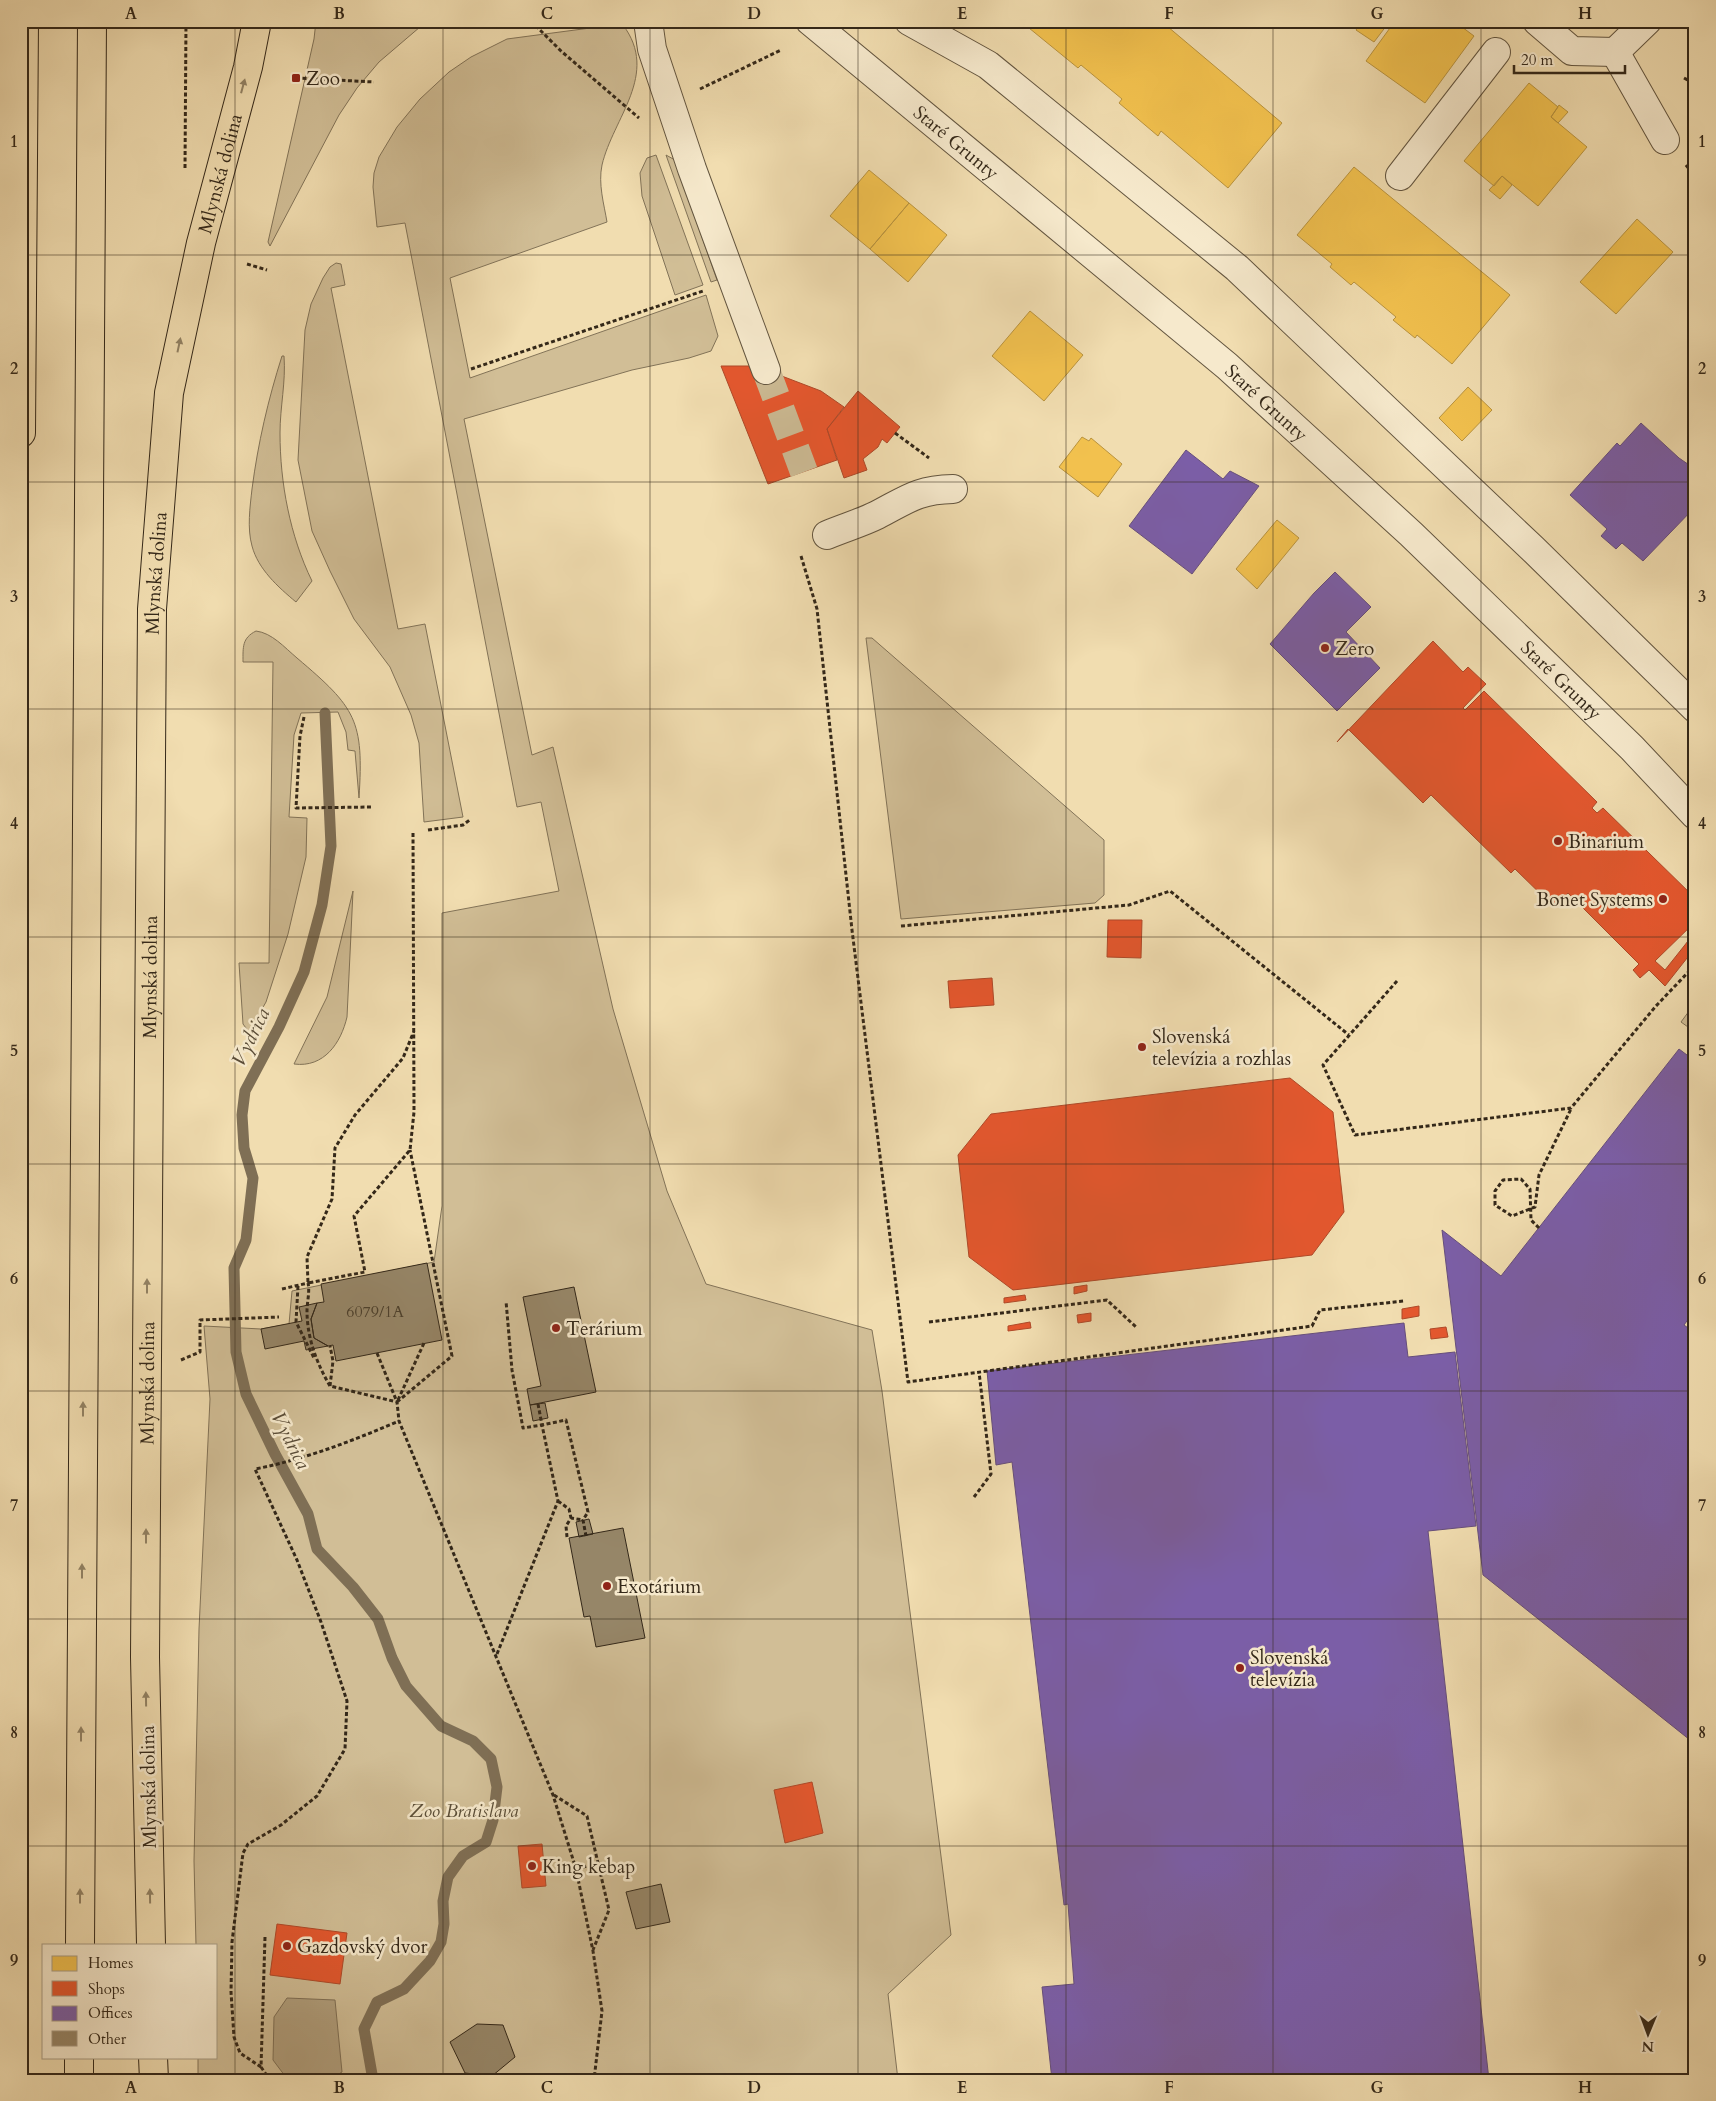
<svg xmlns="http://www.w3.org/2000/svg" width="1716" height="2101" font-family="Cardo,serif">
<rect width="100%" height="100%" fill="#f1ddb0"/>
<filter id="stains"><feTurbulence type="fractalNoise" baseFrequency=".004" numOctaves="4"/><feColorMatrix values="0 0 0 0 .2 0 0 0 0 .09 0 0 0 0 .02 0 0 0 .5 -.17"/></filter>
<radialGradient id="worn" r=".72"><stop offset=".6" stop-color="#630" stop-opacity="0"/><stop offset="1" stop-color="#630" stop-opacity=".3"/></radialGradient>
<!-- green -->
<path fill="#d1be96" stroke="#827358" d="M316,21H427L379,62L357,88L339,115L270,246L268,242L314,39Z
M613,25H623C660,74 613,118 602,165C598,184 604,204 607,222L450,278L470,378L706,295L718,336L711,351L689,358L632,370L464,419L532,755L553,747L613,1009L667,1191L706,1284L872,1330L882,1391L951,1935L888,1994L898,2080H198V2057H216V1945H196L194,1861L199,1629L210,1399L204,1326L261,1329L289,1324L292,1291L434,1262L442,1206V913L559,891L541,802L517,807L405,223L377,227L373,187L374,173L379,157L397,127L420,99L449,72L471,57L507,39Z
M656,155L703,285L675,295L642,196L640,173L647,158Z
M666,155L675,160L717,280L711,282Z
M336,263L341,264L345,285L331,288L398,629L425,624L463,817L424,822L419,743L411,715L390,667L354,619L330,571L312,531L298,460L305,330L311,304L323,278L330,267Z
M282,356H284C286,382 280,407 280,433C280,483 290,536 312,581L296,602C278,587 258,569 252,546C247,528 250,507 252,489C258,443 268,400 282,356Z
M256,631C272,633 284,647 297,658C356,708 364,720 359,798L355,751L348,750L346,732L338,712L301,713L294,735L289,817L307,818L306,857L288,934L266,1002L249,1032L243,1024L239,963H269L273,662H243C243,647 242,638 256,631Z
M866,638H872L1104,840V895L1095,903L901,919Z
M353,891L347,1017C341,1043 324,1068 294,1064L327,997Z
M1695,1003V1032L1681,1022Z"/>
<!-- water -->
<path fill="#b19f7d" stroke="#7f6f55" d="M287,1998L335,2000L342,2072L329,2080H299L285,2076L273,2060L274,2017Z"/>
<!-- homes -->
<path fill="#f2c14e" stroke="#b9933e" d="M1029,21H1161L1282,123L1228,188L1161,131L1158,136L1119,103L1122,99L1081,65L1078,68L1029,28L1032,24Z
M1363,21H1390L1374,42L1356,30Z
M1395,21H1454L1474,36L1425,103L1366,61Z
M1529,83L1558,107L1551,117L1587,147L1538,206L1502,176L1494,186L1464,161Z
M1559,105L1568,112L1558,123L1551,117Z
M1354,167L1510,295L1452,364L1417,335L1415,338L1393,320L1396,317L1354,282L1351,285L1330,267L1332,264L1297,235Z
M869,170L909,203L870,249L830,216Z
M1502,176L1512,185L1500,199L1489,190Z
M909,203L947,235L908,282L870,249Z
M1637,219L1673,252L1616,314L1580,282Z
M1030,311L1083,355L1044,401L992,356Z
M1468,387L1492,410L1462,441L1439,418Z
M1082,437L1089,441L1091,438L1122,464L1098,497L1059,467Z
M1277,520L1299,538L1257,589L1236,569Z"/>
<!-- shops -->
<path fill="#e4572e" stroke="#af4928" d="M721,366H751L766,370L821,391L844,407L827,429L837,460L768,484Z
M858,391L900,427L887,443L882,439L878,447L863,459L867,470L844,478L827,429Z
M1433,641L1463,672L1468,667L1486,684L1463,708L1465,710L1484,691L1597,802L1592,808L1597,813L1603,808L1695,898V922L1655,961L1665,970L1692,936L1695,938V948L1665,986L1649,970L1640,978L1633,970L1639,964L1568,893L1554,907L1515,869L1511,873L1431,795L1423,803L1348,729L1337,742Z
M1108,920H1142L1141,958L1107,957Z
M992,978L994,1005L950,1008L948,981Z
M1290,1078L1333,1112L1344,1212L1312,1255L1013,1290L969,1257L958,1155L991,1114Z
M1087,1285V1291L1074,1294V1287Z
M1025,1295L1026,1300L1004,1303V1298Z
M1419,1306V1316L1402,1319V1309Z
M1091,1313V1321L1078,1323L1077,1315Z
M1030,1322L1031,1328L1008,1331V1326Z
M1446,1327L1448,1337L1431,1339L1430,1329Z
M812,1782L823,1833L785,1843L774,1790Z
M542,1844L546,1886L522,1888L518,1846Z
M277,1924L347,1933L340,1984L270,1975Z"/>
<!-- offices -->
<path fill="#7b5ea7" stroke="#664e7c" d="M1641,423L1679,458L1695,469V507L1643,561L1622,543L1616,549L1601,536L1607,529L1570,495L1617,443L1620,446Z
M1186,450L1223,479L1230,471L1259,486L1192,574L1129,526Z
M1335,572L1371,607L1346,632L1380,668L1337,711L1270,644L1314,593Z
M1679,1049L1695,1061V1310L1684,1325L1695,1333V1744L1483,1575L1442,1230L1501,1276Z
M1404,1323L1408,1357L1455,1352L1476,1526L1428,1531L1489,2080H1052L1042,1987L1074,1984L1068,1904L1064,1905L1012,1462L996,1465L987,1371Z"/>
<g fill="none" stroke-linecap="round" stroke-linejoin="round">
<!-- stream -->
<path stroke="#7f6f55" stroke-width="11" d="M325,713L331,846L322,905L304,972L279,1027L245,1091L242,1115L244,1148L253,1178L246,1240L234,1268L236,1352L246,1394L275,1454L308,1514L317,1549L353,1587L378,1619L392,1658L406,1686L441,1726L473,1741L491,1759L497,1787L493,1820L486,1842L463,1856L448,1877L443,1901L444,1924L441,1942L430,1961L404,1989L377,2002L364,2029L373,2080"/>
</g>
<!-- building -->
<path fill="#968668" stroke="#342819" d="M427,1263L442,1340L336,1361L333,1345L328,1346L314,1338L311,1319L317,1303L324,1302L321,1284Z
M574,1287L596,1392L530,1405L527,1389L541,1386L523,1297Z
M317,1303L311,1319L314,1338L328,1346L306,1350L304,1341L265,1349L261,1329L302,1321L299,1307Z
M545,1403L548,1418L533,1421L530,1405Z
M589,1519L593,1534L579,1537L576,1522Z
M623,1528L645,1638L596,1647L590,1616L584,1617L569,1538Z
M661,1884L670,1922L636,1929L626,1892Z
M477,2024L503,2025L515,2057L492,2076L465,2073L450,2042Z"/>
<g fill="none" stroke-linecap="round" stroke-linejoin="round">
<!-- minor-tunnel -->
<path stroke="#cbb992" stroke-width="28" stroke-dasharray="28 14" stroke-linecap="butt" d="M766,370L804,472"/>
<defs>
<g id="minor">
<path d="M648,21L652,49L692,169L766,370"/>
<path id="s1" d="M810,21L1227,366L1411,534L1632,748L1695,815"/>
<path d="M909,21L988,65L1237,268L1533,549L1695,708"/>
<path d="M1537,21L1572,51L1615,52"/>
<path d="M1615,52L1665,140"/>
<path d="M1615,52L1647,21"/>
<path d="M1400,176L1496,52"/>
<path d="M827,535C843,528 861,523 877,515C908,499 917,490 953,489"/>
</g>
<g id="major">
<path id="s2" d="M151,1945L145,1657L152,609L169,393L201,243L248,67L257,21"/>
<path d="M153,2057L154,2080"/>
</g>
<path id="highway" d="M21,433L24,21
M80,1945L92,21
M79,2057V2080"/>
</defs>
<!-- minor casing -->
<use href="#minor" stroke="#63553f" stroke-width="30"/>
<!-- major casing -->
<use href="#major" stroke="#342819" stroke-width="30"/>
<!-- highway casing -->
<use href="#highway" stroke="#342819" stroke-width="30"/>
<!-- path -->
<path stroke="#342819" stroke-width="3" stroke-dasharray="4 2.5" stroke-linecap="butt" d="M531,21L561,51L639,118
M296,78L374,82
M1684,78L1695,84
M700,89L781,50
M1686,165L1695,177
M185,168L186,21
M247,264L267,270
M471,369L703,291
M895,433L929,458
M801,556L817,609L852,930L908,1382L1312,1326L1320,1310L1404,1301
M304,717L300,736L296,808L372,807
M428,830L463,825L471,819
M413,833L414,1112L410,1150L354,1216L365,1272L308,1283L307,1257L332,1199L335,1148L355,1115L403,1058L414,1031
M901,926L1129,905L1170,891L1349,1035
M1397,981L1323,1065L1355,1135L1571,1108L1656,1006L1695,965
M1539,1228L1531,1220L1530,1189L1521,1179L1503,1180L1495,1191V1205L1512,1216L1535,1207L1539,1175L1571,1109
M298,1286L296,1322L314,1358
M282,1289L308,1283C310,1292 307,1302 307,1311C307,1338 317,1364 330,1386L397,1402L399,1421L553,1795L576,1869L593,1951L602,2011L594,2080
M929,1322L1107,1300L1136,1327
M377,1353L397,1402
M181,1360L200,1352V1320L279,1317
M330,1386L333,1361L330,1346
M398,1400L424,1343
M397,1402L452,1356L410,1150
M538,1404L542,1425L566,1420L588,1512L583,1520L586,1536
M974,1497L991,1474L979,1372
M558,1501L569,1509L571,1518
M567,1537L566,1526L571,1518L583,1520
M497,1654L558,1501L542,1425L523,1428L512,1370L506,1301
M554,1795L587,1816L609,1910L593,1950
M576,1869L598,1863
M265,1937L261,2067L270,2080
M261,2067L240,2053L234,2037L231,1992L232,1942L243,1853L248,1844L281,1825L317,1796L345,1749L347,1701L321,1622L297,1560L255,1469C306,1459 352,1441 399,1421"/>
<!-- minor -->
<use href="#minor" stroke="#f6e9cc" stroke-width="28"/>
<!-- major -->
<use href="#major" stroke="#f1ddb0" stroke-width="28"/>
<!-- highway -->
<use href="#highway" stroke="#f1ddb0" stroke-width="28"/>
</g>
<!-- one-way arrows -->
<defs><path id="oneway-solid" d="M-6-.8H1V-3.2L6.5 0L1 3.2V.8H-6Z" transform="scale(1.25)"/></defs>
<g fill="#928264">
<use href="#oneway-solid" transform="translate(243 86) rotate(-75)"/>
<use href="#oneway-solid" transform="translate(179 345) rotate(-78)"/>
<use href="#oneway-solid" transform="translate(147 1286) rotate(-90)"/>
<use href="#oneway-solid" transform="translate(83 1409) rotate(-90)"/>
<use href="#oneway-solid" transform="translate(146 1536) rotate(-90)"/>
<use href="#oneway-solid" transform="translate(82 1571) rotate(-90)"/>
<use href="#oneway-solid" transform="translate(146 1699) rotate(-91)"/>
<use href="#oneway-solid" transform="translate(81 1734) rotate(-90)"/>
<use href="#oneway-solid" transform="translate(80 1896) rotate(-90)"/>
<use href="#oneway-solid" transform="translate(150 1896) rotate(-91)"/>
</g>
<!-- grid -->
<path fill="none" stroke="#342819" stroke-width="1" stroke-opacity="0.55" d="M235,21V2080M443,21V2080M650,21V2080M858,21V2080M1066,21V2080M1273,21V2080M1481,21V2080M21,255H1695M21,482H1695M21,709H1695M21,937H1695M21,1164H1695M21,1391H1695M21,1619H1695M21,1846H1695"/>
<!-- markers -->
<g fill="#8f2418" stroke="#f6e9cc" stroke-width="2">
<rect x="291" y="73" width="10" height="10" rx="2.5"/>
<circle cx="1325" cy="648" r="5"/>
<circle cx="1558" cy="841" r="5"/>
<circle cx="1663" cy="899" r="5"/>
<circle cx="1142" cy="1047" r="5"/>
<circle cx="556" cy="1328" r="5"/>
<circle cx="607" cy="1586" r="5"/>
<circle cx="1240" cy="1668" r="5"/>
<circle cx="532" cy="1866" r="5"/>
<circle cx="287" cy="1946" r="5"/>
</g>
<g text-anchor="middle" stroke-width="5" stroke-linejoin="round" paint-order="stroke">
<!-- number labels -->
<g font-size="16" fill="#4c402d">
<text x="375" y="1317">6079/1A</text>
</g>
<!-- poi labels -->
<g font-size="19" fill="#342819" stroke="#f6e9cc" text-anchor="start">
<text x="306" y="85">Zoo</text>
<text x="1335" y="655">Zero</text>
<text x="1568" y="848">Binarium</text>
<text x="1653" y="906" text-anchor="end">Bonet Systems</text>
<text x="1152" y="1043">Slovenská<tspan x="1152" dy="22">televízia a rozhlas</tspan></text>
<text x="566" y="1335">Terárium</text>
<text x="617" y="1593">Exotárium</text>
<text x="1250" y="1664">Slovenská<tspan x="1250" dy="22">televízia</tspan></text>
<text x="542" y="1873">King kebap</text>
<text x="297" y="1953">Gazdovský dvor</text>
</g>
<!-- street labels -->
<g font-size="19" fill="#342819" stroke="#f6e9cc">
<text dy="7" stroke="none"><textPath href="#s1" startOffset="190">Staré Grunty</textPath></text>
<text dy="7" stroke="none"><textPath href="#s2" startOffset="1778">Mlynská dolina</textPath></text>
<text dy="7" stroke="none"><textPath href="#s1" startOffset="595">Staré Grunty</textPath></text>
<text dy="7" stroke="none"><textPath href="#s2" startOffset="1372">Mlynská dolina</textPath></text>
<text dy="7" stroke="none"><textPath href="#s1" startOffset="1000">Staré Grunty</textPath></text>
<text dy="7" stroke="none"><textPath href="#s2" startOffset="968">Mlynská dolina</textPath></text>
<text dy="7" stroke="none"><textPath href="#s2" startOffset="562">Mlynská dolina</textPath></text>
<text transform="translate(148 1787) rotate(-91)" y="7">Mlynská dolina</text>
</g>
<!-- park labels -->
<g font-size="19" font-style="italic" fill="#5b4e38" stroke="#f6e9cc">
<text x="464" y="1817">Zoo Bratislava</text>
</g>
<!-- water labels -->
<g font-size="20" font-style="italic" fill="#5a4c37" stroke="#f6e9cc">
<text transform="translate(250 1037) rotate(-64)" y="7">Vydrica</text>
<text transform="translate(291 1440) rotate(63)" y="7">Vydrica</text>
</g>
</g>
<!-- margin -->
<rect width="1716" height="2101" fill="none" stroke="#f1ddb0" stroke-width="55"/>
<!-- legend -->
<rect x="42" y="1944" width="175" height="115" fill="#f6e9cc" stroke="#a89c84"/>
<rect x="52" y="1956" width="25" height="15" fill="#f2c14e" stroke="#a89c84"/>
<text x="88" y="1968" font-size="15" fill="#342819">Homes</text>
<rect x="52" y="1981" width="25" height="15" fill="#e4572e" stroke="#a89c84"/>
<text x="88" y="1994" font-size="15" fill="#342819">Shops</text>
<rect x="52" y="2006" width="25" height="15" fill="#7b5ea7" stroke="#a89c84"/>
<text x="88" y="2018" font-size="15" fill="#342819">Offices</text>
<rect x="52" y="2031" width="25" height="15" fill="#968668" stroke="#a89c84"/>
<text x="88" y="2044" font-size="15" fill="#342819">Other</text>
<!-- north arrow -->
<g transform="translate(1648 2034) rotate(181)" stroke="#f6e9cc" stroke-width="4" paint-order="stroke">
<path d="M0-4L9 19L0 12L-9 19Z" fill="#342819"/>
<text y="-8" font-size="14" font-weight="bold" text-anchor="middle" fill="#342819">N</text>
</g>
<!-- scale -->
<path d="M1514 65v8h111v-8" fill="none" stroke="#342819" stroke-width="2.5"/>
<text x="1521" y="65" font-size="15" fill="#342819" stroke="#f6e9cc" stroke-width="4" paint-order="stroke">20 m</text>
<rect x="28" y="28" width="1660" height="2046" fill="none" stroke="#342819" stroke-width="2"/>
<g font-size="16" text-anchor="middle" font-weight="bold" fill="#342819">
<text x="131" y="19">A</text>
<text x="339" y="19">B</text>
<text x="547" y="19">C</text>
<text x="754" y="19">D</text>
<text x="962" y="19">E</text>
<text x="1169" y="19">F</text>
<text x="1377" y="19">G</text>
<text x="1585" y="19">H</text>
<text x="14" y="147">1</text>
<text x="1702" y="147">1</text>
<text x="14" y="374">2</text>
<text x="1702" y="374">2</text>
<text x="14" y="602">3</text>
<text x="1702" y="602">3</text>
<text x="14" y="829">4</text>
<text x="1702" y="829">4</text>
<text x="14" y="1056">5</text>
<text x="1702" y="1056">5</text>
<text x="14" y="1284">6</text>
<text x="1702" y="1284">6</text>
<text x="14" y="1511">7</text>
<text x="1702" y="1511">7</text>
<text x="14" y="1738">8</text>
<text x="1702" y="1738">8</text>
<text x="14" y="1966">9</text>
<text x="1702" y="1966">9</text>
<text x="131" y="2093">A</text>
<text x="339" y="2093">B</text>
<text x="547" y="2093">C</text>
<text x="754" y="2093">D</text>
<text x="962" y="2093">E</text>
<text x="1169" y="2093">F</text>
<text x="1377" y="2093">G</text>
<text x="1585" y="2093">H</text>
</g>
<rect width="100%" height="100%" filter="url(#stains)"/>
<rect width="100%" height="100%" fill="url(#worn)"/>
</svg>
